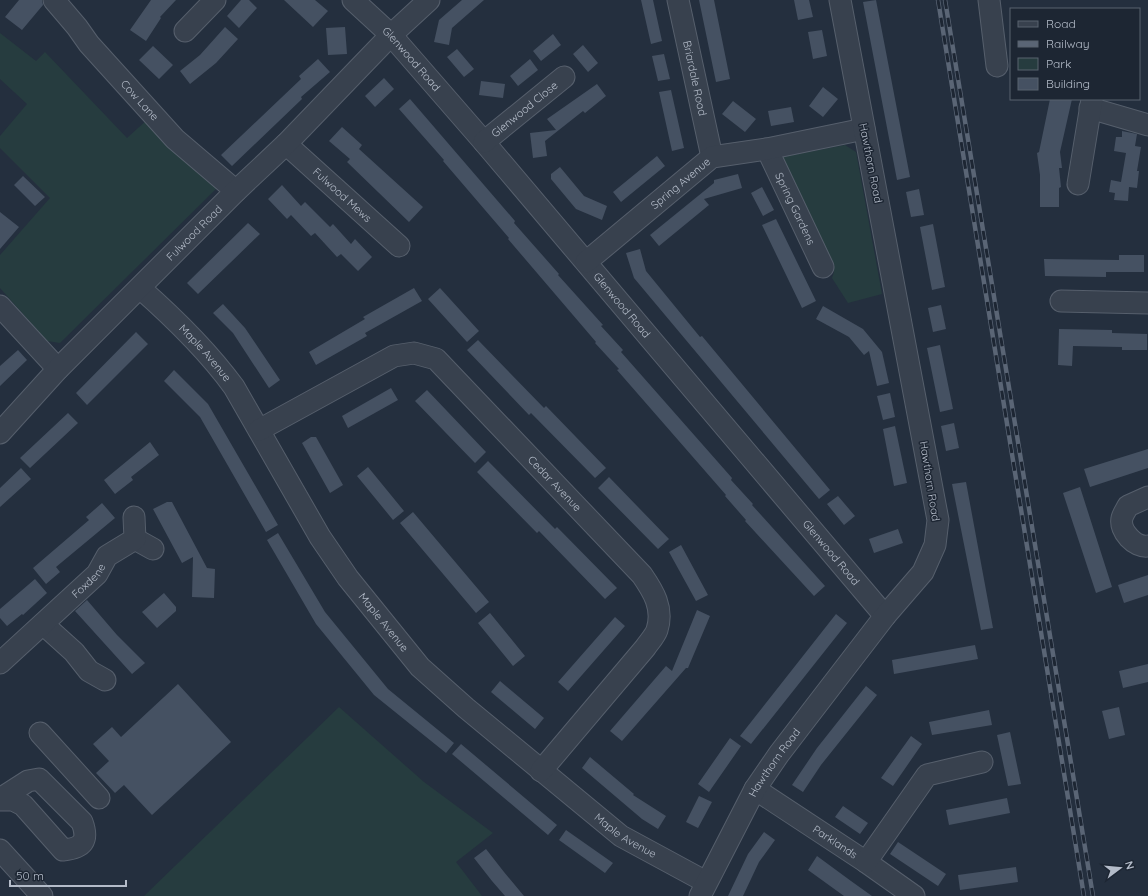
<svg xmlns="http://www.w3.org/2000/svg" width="1148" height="896" font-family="Quicksand,sans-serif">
<rect width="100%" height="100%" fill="#242f3e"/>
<!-- green -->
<path fill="#263c3f" d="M0,33L36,61L45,52L127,138L148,119L220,185L60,343L47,341L0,288V255L50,198L0,148V136L27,104L0,79Z
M845,145L856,152L882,294L848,303L832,278L834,272L777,158Z
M339,707L424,782L493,833L456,862L482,896H144Z"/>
<!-- building -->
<path fill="#455162" d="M19,0H42L43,5L22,30L5,17Z
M151,0H176L160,17L161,18L146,41L130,30Z
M241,0H249L257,8L239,28L227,16Z
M284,0H315L328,11L313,27Z
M462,0H484L452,28L449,45L434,42L439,20Z
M641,0H653L662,41L651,44Z
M699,0H714L730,79L716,82Z
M794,0H809L813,17L798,20Z
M876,0L910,177L897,180L863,2Z
M225,27L238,39L216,63L190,84L180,71L200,55Z
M345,27L347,54L328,55L326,28Z
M822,30L827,56L813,59L808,32Z
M553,34L561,45L541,61L533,51Z
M583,45L598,63L588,72L573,54Z
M153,46L173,65L159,79L139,60Z
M457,49L474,69L464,77L447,57Z
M664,54L670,79L658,81L652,56Z
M318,59L330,72L301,97L302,99L232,166L221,155L301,79L299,76Z
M530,59L538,70L518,86L510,76Z
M384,78L394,89L375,107L365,96Z
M481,81L505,84L503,98L479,95Z
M597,84L606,96L585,113L583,111L545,141L547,156L533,158L530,133L556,130L547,119Z
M823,87L838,99L823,117L809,106Z
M671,90L684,148L672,151L659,92Z
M410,99L515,221L514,223L559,274L558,275L603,325L601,326L623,350L621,352L732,478L731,480L753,504L752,505L825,586L814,596L745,521L746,520L725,496L726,495L617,370L619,369L595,343L596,342L508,239L509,238L443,161L444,160L399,109Z
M1050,99H1072L1060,152L1062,168H1059L1061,187L1059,188V207H1040V175L1037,153L1039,152Z
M733,101L756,119L745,132L722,114Z
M791,107L794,122L771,126L768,111Z
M342,127L362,145L359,149L423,207L409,222L347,162L350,159L329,141Z
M1122,131L1137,134L1135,146L1141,147L1137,171H1139L1137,188L1129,187L1128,201L1114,200L1115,193L1109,192L1111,180L1121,182L1126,153L1114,151L1116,137H1122Z
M657,156L665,166L621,202L613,192Z
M560,167L584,196L607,206L602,220L576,209L551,179V174Z
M738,174L742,188L704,199L709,205L659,246L650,235L714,183V180Z
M23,176L45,197L35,206L14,185Z
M282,185L301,206L305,202L330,227L333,224L351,244L355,239L372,257L358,271L341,254L337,257L315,233L311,236L291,215L287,219L268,199Z
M762,187L774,210L763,216L751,193Z
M919,189L924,215L911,217L906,192Z
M0,212L19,227L0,249Z
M776,219L816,301L802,308L762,225Z
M248,223L260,234L198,294L187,283Z
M933,224L945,287L932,290L920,227Z
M640,249L646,271L700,337L702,336L830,490L819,499L634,278L626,253Z
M1119,255H1144V272H1106V277L1045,276L1044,259L1119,260Z
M414,288L422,301L365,333L367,336L316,365L309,352L365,319L363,317Z
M440,288L479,331L467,342L428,299Z
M223,304L245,328L280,380L269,388L233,333L213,313Z
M941,305L946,329L933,332L928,308Z
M823,306L863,329L882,352L889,383L877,386L869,351L864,355L849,337L816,319Z
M1059,329L1112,330V333L1147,334V350H1122V347L1073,346L1072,366L1058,365Z
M136,332L148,344L87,405L76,393Z
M478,340L544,408L546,406L606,468L595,478L531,413L529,415L467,350Z
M940,345L953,409L940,412L927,348Z
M18,350L27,360L0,386V366Z
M174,370L208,404L278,525L266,532L200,417L164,381Z
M391,388L398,400L348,428L342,416Z
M427,390L486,452L475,463L415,401Z
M890,393L895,417L883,420L877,396Z
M68,413L78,423L30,468L20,458Z
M954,423L959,448L946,451L941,426Z
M895,426L907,483L894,486L883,429Z
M311,437H316L343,485L330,493L302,443Z
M150,442L159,455L131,477L133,480L115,494L104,480Z
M1148,449V468L1090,487L1084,469Z
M488,461L555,529L557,527L617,588L605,599L539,531L537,533L477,472Z
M368,467L404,511L393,520L357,476Z
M21,468L31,479L0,507V488Z
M609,477L669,539L658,549L598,488Z
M966,482L993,628L981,630L952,484Z
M1080,487L1112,587L1096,593L1063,493Z
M838,496L855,516L844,525L827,504Z
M167,502H172L207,568L215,569L214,598L192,597L193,557L182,563L153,509Z
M102,503L115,518L56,567L60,572L46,584L33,568L89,520L86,517Z
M413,512L489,602L476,613L400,523Z
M898,529L903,543L874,553L869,539Z
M278,533L325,612L388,689L454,743L446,753L374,695L316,624L267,540Z
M681,545L708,595L696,601L669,552Z
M1148,575V595L1124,603L1118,585Z
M35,579L47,593L23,615L22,614L7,626L0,618V609Z
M164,593L176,607V611L157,628L142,612Z
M87,600L117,635L145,663L132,674L75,611Z
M697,610L710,616L688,668H686L622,741L610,731L666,666L672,671Z
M490,613L525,656L513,666L478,623Z
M836,614L847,623L751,744L740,736Z
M615,617L625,626L568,691L558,682Z
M975,645L978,659L894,674L892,660Z
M1148,664V682L1123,688L1119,671Z
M500,681L544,718L535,729L491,692Z
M178,684L231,742L152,815L124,785L115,793L96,773L109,761L93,744L112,727L121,737Z
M866,686L877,695L821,765L803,792L792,785L817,748Z
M1119,707L1125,735L1109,739L1102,711Z
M989,710L992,725L932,735L929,722Z
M1010,732L1021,784L1008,786L997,735Z
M911,736L922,744L893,786L881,778Z
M730,738L741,746L709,792L698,784Z
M461,744L557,825L548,835L452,754Z
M590,757L634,794L633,795L666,816L658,829L642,819L582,768Z
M699,796L712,802L698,828L686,822Z
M1007,798L1010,813L949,825L946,810Z
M843,806L868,823L860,834L835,817Z
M566,830L613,863L605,873L559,840Z
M764,832L775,840L759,862L743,896H728L748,854Z
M898,842L946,874L938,886L890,854Z
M486,849L504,872L524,896H505L492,881L474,858Z
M817,856L851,881L872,896H844L808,870Z
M1016,867L1018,882L960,890L958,875Z"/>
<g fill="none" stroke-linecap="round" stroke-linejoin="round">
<defs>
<g id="minor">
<path id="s1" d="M54,0L77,27L89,44L175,139L236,191"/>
<path id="s2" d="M353,0L391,35L484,142L885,616"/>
<path id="s3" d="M678,0L712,157"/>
<path d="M989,0L997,66"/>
<path d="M185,31L215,0"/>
<path d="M1090,108L1148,125"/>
<path id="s4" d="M484,142L564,77"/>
<path id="s5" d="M286,144L399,246"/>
<path id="s6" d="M767,149L823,267"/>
<path d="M1078,184L1092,99"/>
<path id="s7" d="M586,262L712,157L767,149L864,129"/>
<path id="s8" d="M140,288C174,318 207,350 234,387L320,537L348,578L420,667L466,708L621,836L706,882"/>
<path d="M1061,301L1148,303"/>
<path d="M0,306L58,369"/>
<path id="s9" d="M259,430L394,356L414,353L436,359L642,575C653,591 664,608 657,630C655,636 649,642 645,648L541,771"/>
<path id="s10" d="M0,433L58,369L236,191L286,144L391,35L429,0"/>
<path d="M1148,497L1128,506C1126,510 1123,514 1122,518C1119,531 1135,548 1148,546"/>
<path d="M135,539L153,549"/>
<path d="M43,624L74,652L89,671L105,680"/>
<path id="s11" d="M0,663L97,574L107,556L135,539L134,517"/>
<path d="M40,733L99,798"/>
<path id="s12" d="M755,789L866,862L914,896"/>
<path d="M0,799L28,781L39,779L82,822C89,841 83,848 63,850L23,805L13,800H0"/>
<path d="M0,850L42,896"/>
<path d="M866,862L927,775L982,762"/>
<path id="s13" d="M700,896L755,789L779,754L885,616L923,572L935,545L938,520L840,0"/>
</g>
</defs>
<!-- minor casing -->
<use href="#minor" stroke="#565f6c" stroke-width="23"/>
<!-- minor -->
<use href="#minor" stroke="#38414e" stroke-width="21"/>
<defs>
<path id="rail" d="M938,0L1084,896
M945,0L1093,896"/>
</defs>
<!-- rail casing -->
<use href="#rail" stroke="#5a6575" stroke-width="4.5"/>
<!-- rail -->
<use href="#rail" stroke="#1d2633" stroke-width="3" stroke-dasharray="9" stroke-linecap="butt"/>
</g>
<g text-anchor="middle" stroke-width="3" stroke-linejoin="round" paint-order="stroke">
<!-- street labels -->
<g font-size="11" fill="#b4bcc9" stroke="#1d2633">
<text dy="4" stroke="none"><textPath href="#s2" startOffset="83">Glenwood Road</textPath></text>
<text dy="4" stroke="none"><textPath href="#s3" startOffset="80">Briardale Road</textPath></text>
<text dy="4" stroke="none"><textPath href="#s1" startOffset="132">Cow Lane</textPath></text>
<text dy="4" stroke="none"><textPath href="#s4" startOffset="52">Glenwood Close</textPath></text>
<text transform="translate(871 163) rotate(79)" y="4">Hawthorn Road</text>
<text dy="4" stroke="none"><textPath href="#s7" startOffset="123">Spring Avenue</textPath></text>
<text dy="4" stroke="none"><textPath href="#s5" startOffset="76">Fulwood Mews</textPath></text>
<text dy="4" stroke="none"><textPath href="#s6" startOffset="66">Spring Gardens</textPath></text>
<text dy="4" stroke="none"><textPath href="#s10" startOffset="279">Fulwood Road</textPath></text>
<text dy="4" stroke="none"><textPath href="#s2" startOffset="407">Glenwood Road</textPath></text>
<text dy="4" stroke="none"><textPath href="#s8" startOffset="92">Maple Avenue</textPath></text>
<text transform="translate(930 481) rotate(81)" y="4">Hawthorn Road</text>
<text dy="4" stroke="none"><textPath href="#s9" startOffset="369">Cedar Avenue</textPath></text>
<text dy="4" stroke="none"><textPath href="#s2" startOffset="731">Glenwood Road</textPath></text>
<text dy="4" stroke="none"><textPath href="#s11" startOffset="121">Foxdene</textPath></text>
<text dy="4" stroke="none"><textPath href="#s8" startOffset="416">Maple Avenue</textPath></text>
<text dy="4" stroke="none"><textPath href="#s13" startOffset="153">Hawthorn Road</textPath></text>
<text dy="4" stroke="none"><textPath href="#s8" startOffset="740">Maple Avenue</textPath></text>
<text dy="4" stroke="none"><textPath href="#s12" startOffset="96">Parklands</textPath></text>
</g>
</g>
<!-- legend -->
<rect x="1010" y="8" width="130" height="92" fill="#1d2633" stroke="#59626f"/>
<rect x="1018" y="21" width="20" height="6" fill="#38414e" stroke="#59626f"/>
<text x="1046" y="28" font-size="12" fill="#b4bcc9">Road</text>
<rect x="1018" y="41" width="20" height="6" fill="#5a6575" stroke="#59626f"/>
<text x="1046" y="48" font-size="12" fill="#b4bcc9">Railway</text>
<rect x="1018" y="58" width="20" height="12" fill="#263c3f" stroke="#59626f"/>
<text x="1046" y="68" font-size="12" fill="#b4bcc9">Park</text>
<rect x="1018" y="78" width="20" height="12" fill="#455162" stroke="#59626f"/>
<text x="1046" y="88" font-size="12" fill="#b4bcc9">Building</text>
<!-- north arrow -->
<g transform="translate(1120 868) rotate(74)" stroke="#1d2633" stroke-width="3" paint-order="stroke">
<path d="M0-3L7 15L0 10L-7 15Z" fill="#b4bcc9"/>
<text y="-6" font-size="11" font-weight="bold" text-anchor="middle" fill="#b4bcc9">N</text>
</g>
<!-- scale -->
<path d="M10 880v6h116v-6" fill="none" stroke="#b4bcc9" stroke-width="2"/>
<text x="16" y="880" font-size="12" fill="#b4bcc9" stroke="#1d2633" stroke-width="3" paint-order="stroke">50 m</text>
</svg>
